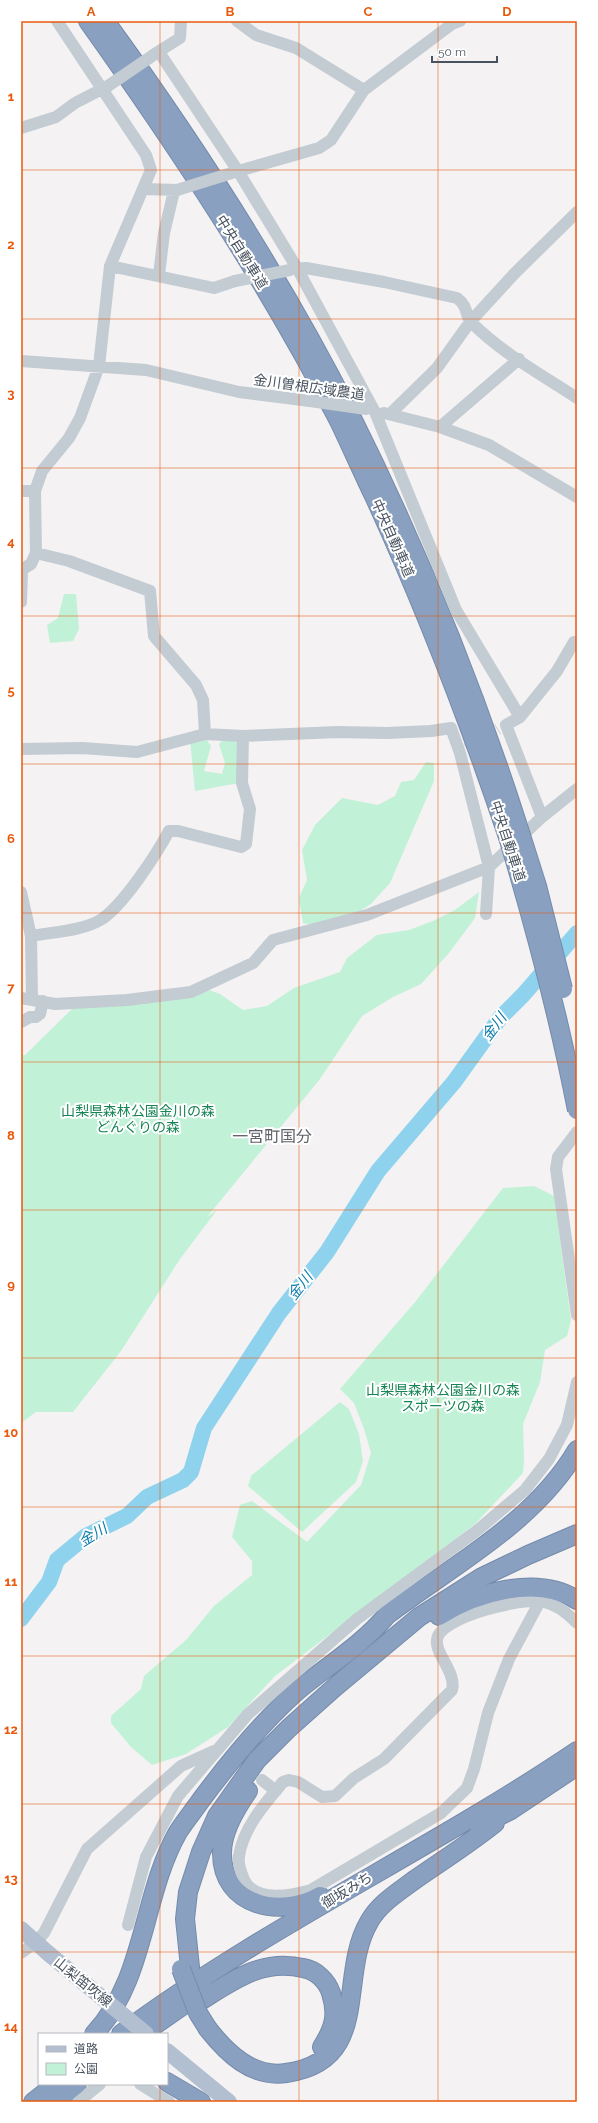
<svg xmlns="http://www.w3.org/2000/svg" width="598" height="2123" font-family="Raleway,'Noto Sans JP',sans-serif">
<rect width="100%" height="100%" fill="#f4f2f2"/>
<!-- green -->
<path fill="#c1f1d7" d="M64,594H76L79,629L73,641L50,643L47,625L58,618Z
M204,736L211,746L204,771L222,774L225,763L219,744L224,739L236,738L239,747V783L195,791L190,740Z
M426,762L434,763V781L390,883L371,904L355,914L312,925L303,923L299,898L307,880L302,850L315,825L342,798L378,805L395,796L401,782L414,780Z
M479,892L475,918L449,953L421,984L393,997L362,1016L320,1079L207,1217L217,1210L180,1259L121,1351L73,1412H36L21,1423V1055H25L75,1006L206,989L220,994L243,1010L267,1006L294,988L340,972L347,958L377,935L409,930L433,921L455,910Z
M534,1186L554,1196L571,1320L567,1336L545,1350L540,1382L523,1424L524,1460L523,1473L475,1524L275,1676L228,1727L186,1754L152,1765L131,1747L111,1723V1716L141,1689L144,1676L186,1640L214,1606L252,1575V1561L232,1537L240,1505L252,1501L307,1542L361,1485L371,1453L364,1429L354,1403L340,1389L416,1301L503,1188Z
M340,1402L349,1409L359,1434L363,1461L356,1482L302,1532L248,1486L251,1476Z"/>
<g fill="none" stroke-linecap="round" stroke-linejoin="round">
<!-- river -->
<path stroke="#8ed2ee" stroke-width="16" d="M21,1619L49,1582L57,1560L86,1536L127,1516L147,1497L183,1480L191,1472L204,1428L279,1313L327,1252L378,1171L454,1082L500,1018L523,995L577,933"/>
<!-- minor-tunnel -->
<path stroke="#d2d2d5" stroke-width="12" stroke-dasharray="12 6" stroke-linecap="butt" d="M467,749L498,729"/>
<defs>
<path id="highway" d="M88,21C179,149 266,280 339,421C351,446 362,471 374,496C425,607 469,721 508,837
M105,21C196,146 281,278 351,416C417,548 473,686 518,826
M439,1616C475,1593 537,1574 577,1600
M248,1791C236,1808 222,1831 222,1853C222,1907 281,1918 320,1896
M479,1826L511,1810L577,1766
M190,1967L185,1919L188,1892L201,1852L217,1816L257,1760L289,1728L335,1687L419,1617L482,1577L528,1555L577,1534
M197,2003C231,1982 261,1958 303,1968C316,1970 327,1981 331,1993C338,2015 334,2028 322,2047
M208,2029C227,2053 252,2078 286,2073C373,2061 337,1977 369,1922C379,1904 397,1893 413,1881C440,1862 469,1844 495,1823
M94,2034C146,1979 142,1895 178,1832C185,1821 194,1810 201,1800C230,1761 261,1723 297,1691C327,1666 362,1645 387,1615C453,1565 534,1523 577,1450
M121,2034C265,1927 429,1851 577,1751
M142,2034L205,1990
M167,2082L201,2102
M33,2102L56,2084
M55,2102L77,2084"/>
</defs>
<!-- highway casing -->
<use href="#highway" stroke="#758bac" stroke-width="20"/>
<!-- minor -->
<path stroke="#c3cbd3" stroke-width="12" d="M237,21L256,35L296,48L364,90
M159,52L238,171L297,268L375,412L456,610L520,717
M153,55L180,38L181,21
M21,128L56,117L75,103L108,86
M235,172L319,148L331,140L364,90L452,24L460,21
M144,189L177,190
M110,266L214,288L235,281
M291,269L306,268L384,282L457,298C470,308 464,316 472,323C502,353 542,375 577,398
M159,275L164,233L174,191
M21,361L146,370L239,392L310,401
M384,413L440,427L489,445L577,497
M390,414L437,368L470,322L514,274L577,212
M440,427L519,359
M21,491H35
M36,553L69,561L150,591L154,636L196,685L203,700L205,734
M21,570L31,564L36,553L35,491L42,471L69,438L80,418L99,366L110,266L151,170L146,155L57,21
M21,602L22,570
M21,749L82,748L137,752L205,734L243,736L338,732L387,733L431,731L451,728L460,753L489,867L486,914
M542,817L506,725L520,717L557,671L574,642
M21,892L31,936L32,999
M31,936C53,932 83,931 102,919C124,904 156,855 169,831H178L241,847L246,844L250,809L242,783L243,736
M21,998L55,1004L127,1000L191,992L253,963L273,940L367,915L489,867L542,817L577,789
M21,1022L30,1017H36L40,1014L43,1001
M577,1132L558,1157L556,1169L577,1315
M540,1601L509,1659L488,1713L474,1769L467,1788L441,1813L311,1890C290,1896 253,1904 243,1877C240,1870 238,1863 239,1856C243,1828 266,1802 283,1782L289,1780L298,1782L322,1797L335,1796L354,1778L384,1759L452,1690C457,1671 431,1651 438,1636C447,1616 521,1598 541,1601C556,1604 566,1612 577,1623
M262,1780L276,1791
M128,1925L146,1857L178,1796L248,1714L357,1619L479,1529L525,1490L549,1459L567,1425L577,1382
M21,1953L36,1942L44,1933L87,1849L181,1766L214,1751
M140,2084L169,2102
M78,2102L100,2084"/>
<!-- major -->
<path stroke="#b2bfd0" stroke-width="16" d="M21,1929L49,1954
M167,2051L229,2102"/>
<!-- highway -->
<use href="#highway" stroke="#89a0c0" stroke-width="18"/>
<defs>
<path id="highway-bridge" d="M518,826L537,886L563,989
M508,837C535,927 559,1018 577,1110
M181,1969L198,2013L208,2029"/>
</defs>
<!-- highway-bridge casing -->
<use href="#highway-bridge" stroke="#758bac" stroke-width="20" stroke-linecap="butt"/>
<!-- minor-bridge -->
<path stroke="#c3cbd3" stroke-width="12" d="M108,86L152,56
M177,190L235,172
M235,281L290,270
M310,401L366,409"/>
<!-- major-bridge -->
<path stroke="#b2bfd0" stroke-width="16" d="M49,1954L146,2034"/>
<!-- highway-bridge -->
<use href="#highway-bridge" stroke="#89a0c0" stroke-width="18"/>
</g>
<!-- grid -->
<path fill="none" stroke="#e8590c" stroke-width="1" stroke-opacity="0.55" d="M160,21V2034M299,21V2102M438,21V2102M21,170H577M21,319H577M21,468H577M21,616H577M21,764H577M21,913H577M21,1062H577M21,1210H577M21,1358H577M21,1507H577M21,1656H577M21,1804H577M21,1952H577M160,2084V2102"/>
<g text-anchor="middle" stroke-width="4" stroke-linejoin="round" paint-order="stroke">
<!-- street labels -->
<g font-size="14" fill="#495360" stroke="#fff">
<text transform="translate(242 252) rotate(58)" y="5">中央自動車道</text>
<text transform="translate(309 387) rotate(8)" y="5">金川曽根広域農道</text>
<text transform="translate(393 538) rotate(66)" y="5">中央自動車道</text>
<text transform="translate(508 841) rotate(72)" y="5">中央自動車道</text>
<text transform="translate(347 1890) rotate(-31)" y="5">御坂みち</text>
<text transform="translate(83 1982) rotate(39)" y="5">山梨笛吹線</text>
</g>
<!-- park labels -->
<g font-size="14" fill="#178456" stroke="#fff">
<text x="138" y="1116">山梨県森林公園金川の森<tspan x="138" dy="16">どんぐりの森</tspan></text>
<text x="443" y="1395">山梨県森林公園金川の森<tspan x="443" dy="16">スポーツの森</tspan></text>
</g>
<!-- water labels -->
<g font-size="15" font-style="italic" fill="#0b7ba9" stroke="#fff">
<text transform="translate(494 1027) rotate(-53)" y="5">金川</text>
<text transform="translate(300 1286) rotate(-52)" y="5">金川</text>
<text transform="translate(93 1535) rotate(-31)" y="5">金川</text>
</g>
<!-- quarter labels -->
<g font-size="16" fill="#5e6167" stroke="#fff">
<text x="272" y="1142">一宮町国分</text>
</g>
</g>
<!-- border -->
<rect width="598" height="2123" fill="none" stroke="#ffffff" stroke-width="44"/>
<!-- legend -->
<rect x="38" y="2033" width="130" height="52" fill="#ffffff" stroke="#b6babf"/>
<rect x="46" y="2046" width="20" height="6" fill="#b2bfd0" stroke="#b6babf"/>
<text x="74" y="2053" font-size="12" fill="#495360">道路</text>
<rect x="46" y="2063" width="20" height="12" fill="#c1f1d7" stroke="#b6babf"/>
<text x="74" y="2073" font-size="12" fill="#495360">公園</text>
<!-- scale -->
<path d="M432 56v6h65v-6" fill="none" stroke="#495360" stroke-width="2"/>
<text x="438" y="56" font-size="12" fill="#495360" stroke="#ffffff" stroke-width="3" paint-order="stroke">50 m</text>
<rect x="22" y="22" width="554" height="2079" fill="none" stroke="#e8590c" stroke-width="1.5"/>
<g font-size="13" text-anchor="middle" font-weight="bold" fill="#e8590c">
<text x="91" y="16">A</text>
<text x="230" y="16">B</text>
<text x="368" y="16">C</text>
<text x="507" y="16">D</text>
<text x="11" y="101">1</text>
<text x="11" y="249">2</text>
<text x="11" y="398">3</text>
<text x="11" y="546">4</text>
<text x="11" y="695">5</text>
<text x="11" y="843">6</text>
<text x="11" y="992">7</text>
<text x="11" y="1140">8</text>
<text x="11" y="1289">9</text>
<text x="11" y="1437">10</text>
<text x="11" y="1586">11</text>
<text x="11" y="1734">12</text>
<text x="11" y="1883">13</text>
<text x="11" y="2031">14</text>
</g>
</svg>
